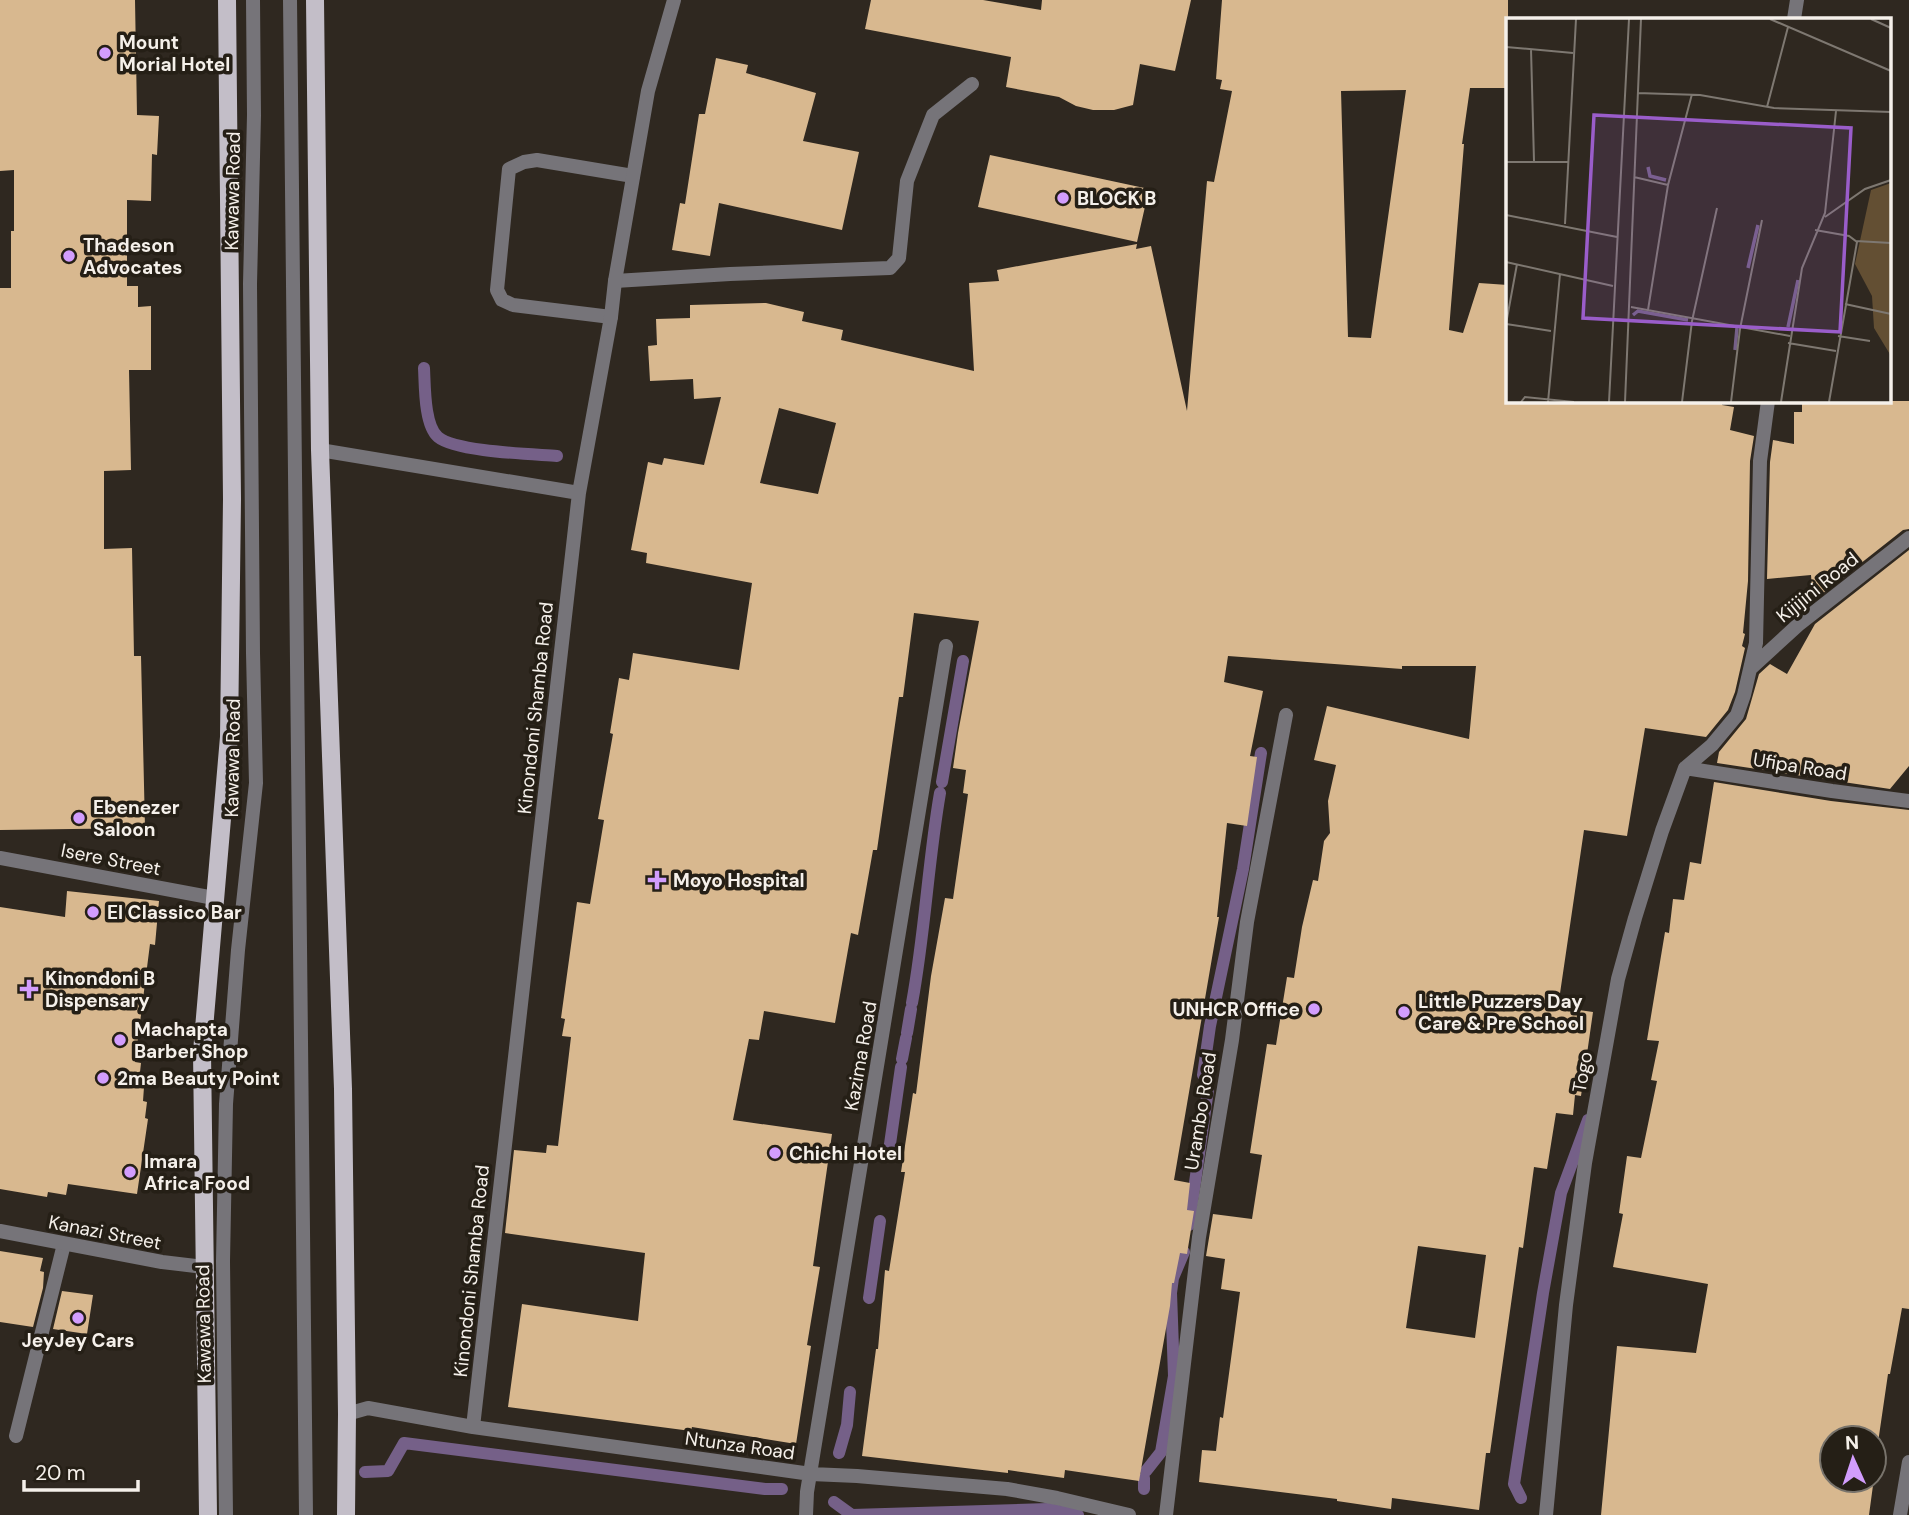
<svg xmlns="http://www.w3.org/2000/svg" width="1909" height="1515" font-family="'DM Sans',sans-serif">
<rect width="100%" height="100%" fill="#2f2820"/>
<g fill="none" stroke-linecap="round" stroke-linejoin="round">
<!-- stream -->
<path stroke="#756088" stroke-width="12" d="M424,368C425,385 424,425 438,437C456,452 532,454 557,456
M942,782L963,661
M912,1003C925,933 928,862 940,793
M907,1033L911,1009
M902,1059L906,1038
M1203,1075L1210,1026L1243,869L1261,753
M890,1144L901,1067
M1189,1225L1208,1090
M869,1298L880,1221
M839,1453L847,1425L850,1392
M1146,1471L1161,1452L1174,1376L1171,1293L1173,1278L1184,1252
M365,1472L388,1471L404,1443L765,1489H782
M1144,1489V1478
M1521,1498L1514,1484L1543,1293L1561,1193L1588,1120
M834,1502L852,1515L1048,1509L1078,1515"/>
</g>
<!-- building -->
<path fill="#d8b88f" fill-rule="evenodd" d="M0,0H135L137,115L159,116L157,155L152,154L151,201L127,200V286H138V307L151,306V370H129L131,470L104,471V549L132,548L134,656H141L145,828L0,830V288H11V231H14V170L0,171Z
M871,0H983L1041,10L1042,0H1191L1175,71L1140,64L1133,105L1114,110H1093L1076,106L1059,97L1006,87L1011,57L865,29Z
M1222,0H1508V88H1470L1462,144H1464L1449,330L1463,333L1479,283L1508,285V401H1722V405L1734,407L1730,430L1754,436L1750,461L1748,581L1743,633L1745,634L1742,646L1745,648L1735,692L1728,710L1706,737L1645,728L1627,836L1584,830L1558,1007L1593,1012L1581,1096L1575,1095L1573,1115L1556,1113L1547,1169L1534,1167L1523,1248L1519,1247L1490,1453H1486L1479,1510L1392,1498L1391,1509L1337,1501V1499L1199,1482L1202,1450L1216,1451L1220,1417L1223,1418L1240,1292L1221,1289L1225,1259L1206,1256L1213,1214L1252,1219L1262,1155L1250,1153L1267,1044L1276,1045L1287,977L1294,978L1302,927L1313,880L1318,881L1324,841L1330,833L1328,801L1336,765L1314,760L1327,706L1469,739L1476,666H1402V669L1228,656L1224,682L1263,691L1250,756L1257,757L1247,826L1227,823L1217,917H1219L1174,1180L1190,1183L1187,1210L1194,1211L1187,1254L1180,1253L1174,1283H1172L1170,1306L1139,1481L1065,1470L1064,1478L1008,1470V1473L862,1456L876,1349H878L885,1270L889,1271L905,1172H901L913,1093L916,1094L931,976L945,898L953,899L968,794L963,793L966,770L953,768L958,733L979,621L914,613L903,697H899L877,850H873L858,935L851,933L835,1023L764,1011L759,1040L749,1039L733,1120L832,1134L813,1266L820,1267L807,1345L811,1346L796,1444L692,1427L691,1431L508,1407L522,1304L638,1321L645,1253L505,1233L514,1150L546,1153L547,1145L558,1146L571,1037L562,1036L565,1019L561,1018L577,902L590,904L604,820L598,819L613,734L610,733L619,678L629,680L633,653L739,670L752,583L646,563L647,553L631,550L648,462L662,465L664,458L704,465L721,397L694,399L693,379L650,381L648,346L657,345L656,319L690,318V305L766,303L804,312L802,321L843,330L841,340L974,371L969,283L999,281L997,270L1137,244L1136,249L1151,246L1187,411L1207,181L1214,182L1232,91L1220,89L1222,80L1216,79ZM1406,90L1371,338L1348,337L1341,91ZM779,408L836,423L818,494L760,483ZM1418,1246L1486,1255L1475,1338L1406,1328Z
M716,58L748,65L746,73L816,93L803,141L859,152L842,230L719,203L710,256L672,250L680,203L685,204L699,114H705Z
M990,155L1149,189L1137,242L978,207Z
M1802,401H1909V529L1903,530L1813,601L1811,575L1767,579L1770,462L1773,440L1794,444V412H1802Z
M1909,550V766L1890,789L1717,763L1719,752L1746,719L1759,674L1770,664L1787,674L1815,624Z
M1714,782L1831,801L1909,810V1309L1902,1308L1890,1374H1888L1874,1470V1438H1832V1480H1874V1478L1869,1515H1601L1617,1346L1696,1353L1708,1284L1613,1267L1623,1214L1619,1213L1627,1156L1641,1158L1657,1081L1651,1080L1659,1041L1647,1040L1665,932L1669,933L1673,899L1684,900L1690,862L1701,864Z
M67,891L159,901L155,945L150,944L135,1062L141,1063L140,1072L145,1073L143,1101L147,1102L145,1118L148,1119L137,1194L68,1184L66,1195L48,1192L47,1197L0,1189V907L65,917Z
M0,1251L43,1258L40,1271L44,1272L43,1288L33,1327L0,1322Z
M62,1291L93,1295L87,1334L53,1329Z"/>
<g fill="none" stroke-linecap="round" stroke-linejoin="round">
<!-- service -->
<path stroke="#767479" stroke-width="14" d="M290,0L306,1515
M615,281L730,274L890,268L899,258L907,181L933,115L972,84
M611,317L513,305L502,300L497,290L509,169L524,162L537,160L633,176
M16,1436L64,1244
M226,1515L223,1261L226,1104L238,950L256,783L253,653L250,284L254,115L253,0"/>
<!-- minor -->
<path stroke="#767479" stroke-width="14" d="M1794,19L1797,0
M320,450L579,493
M1751,668L1798,625L1909,538
M1685,768L1832,791L1909,801
M0,858L214,898
M0,1231L162,1262L204,1267
M347,1414L368,1408L473,1427L811,1474L857,1476L1007,1489L1057,1498L1129,1515
M473,1427L579,493L611,317L615,281L648,91L674,0
M806,1515L807,1492L946,646
M1166,1515L1199,1237L1232,1040L1247,922L1286,715
M1546,1515L1566,1305L1585,1163L1618,979L1635,918L1662,831L1685,768L1712,745L1737,715L1744,695L1756,643L1760,461L1768,401
M1900,1515L1909,1462"/>
<!-- primary -->
<path stroke="#c3bec8" stroke-width="18" d="M315,0L320,450L343,1089L347,1414L346,1515
M208,1515L202,1052L229,737L232,499L227,0"/>
</g>
<!-- markers -->
<g fill="#d29dfd" stroke="#251f16" stroke-width="2.5">
<circle cx="105" cy="53" r="7"/>
<circle cx="1063" cy="198" r="7"/>
<circle cx="69" cy="256" r="7"/>
<circle cx="79" cy="818" r="7"/>
<path d="M653.5 869.5h7v7h7v7h-7v7h-7v-7h-7v-7h7z"/>
<circle cx="93" cy="912" r="7"/>
<path d="M25.5 978.5h7v7h7v7h-7v7h-7v-7h-7v-7h7z"/>
<circle cx="1314" cy="1009" r="7"/>
<circle cx="1404" cy="1012" r="7"/>
<circle cx="120" cy="1040" r="7"/>
<circle cx="103" cy="1078" r="7"/>
<circle cx="775" cy="1153" r="7"/>
<circle cx="130" cy="1172" r="7"/>
<circle cx="78" cy="1318" r="7"/>
</g>
<g text-anchor="middle" stroke-width="7" stroke-linejoin="round" paint-order="stroke">
<!-- poi labels -->
<g font-size="19" font-weight="bold" fill="#f5f0ea" stroke="#251f16" text-anchor="start">
<text x="119" y="49">Mount<tspan x="119" dy="22">Morial Hotel</tspan></text>
<text x="1077" y="205">BLOCK B</text>
<text x="83" y="252">Thadeson<tspan x="83" dy="22">Advocates</tspan></text>
<text x="93" y="814">Ebenezer<tspan x="93" dy="22">Saloon</tspan></text>
<text x="673" y="887">Moyo Hospital</text>
<text x="107" y="919">El Classico Bar</text>
<text x="45" y="985">Kinondoni B<tspan x="45" dy="22">Dispensary</tspan></text>
<text x="1418" y="1008">Little Puzzers Day<tspan x="1418" dy="22">Care &amp; Pre School</tspan></text>
<text x="1300" y="1016" text-anchor="end">UNHCR Office</text>
<text x="134" y="1036">Machapta<tspan x="134" dy="22">Barber Shop</tspan></text>
<text x="117" y="1085">2ma Beauty Point</text>
<text x="789" y="1160">Chichi Hotel</text>
<text x="144" y="1168">Imara<tspan x="144" dy="22">Africa Food</tspan></text>
<text x="78" y="1347" text-anchor="middle">JeyJey Cars</text>
</g>
<!-- street labels -->
<g font-size="19" fill="#f5f0ea" stroke="#251f16">
<text transform="translate(232 191) rotate(-89)" y="7">Kawawa Road</text>
<text transform="translate(1817 587) rotate(-39)" y="7">Kijijini Road</text>
<text transform="translate(535 708) rotate(-84)" y="7">Kinondoni Shamba Road</text>
<text transform="translate(232 758) rotate(-89)" y="7">Kawawa Road</text>
<text transform="translate(1800 766) rotate(9)" y="7">Ufipa Road</text>
<text transform="translate(111 859) rotate(11)" y="7">Isere Street</text>
<text transform="translate(860 1056) rotate(-80)" y="7">Kazima Road</text>
<text transform="translate(1582 1072) rotate(-80)" y="7">Togo</text>
<text transform="translate(1200 1111) rotate(-81)" y="7">Urambo Road</text>
<text transform="translate(105 1232) rotate(11)" y="7">Kanazi Street</text>
<text transform="translate(471 1271) rotate(-84)" y="7">Kinondoni Shamba Road</text>
<text transform="translate(203 1324) rotate(-91)" y="7">Kawawa Road</text>
<text transform="translate(740 1445) rotate(8)" y="7">Ntunza Road</text>
</g>
</g>
<!-- overview -->
<g transform="translate(1506 18)">
<rect width="385" height="385" fill="#2f2820"/>
<path d="M385,165V338L368,310L366,278L349,246L365,172Z" fill="#634f33"/>
<path fill="none" stroke="#756088" stroke-width="3.5" d="M142,149L144,158L160,162M242,250L252,207M127,297L132,293L182,302M282,309L292,262M229,332L231,310"/>
<path fill="none" stroke="#7e7871" stroke-width="2" d="M264,1L385,53M365,1L385,10M0,29L67,35M25,31L28,143M131,75L194,77L268,90L385,94M261,89L282,9M0,144H63M128,159L162,167M0,197L111,219M319,199L359,171L385,162M59,206L70,1M309,212L343,218L351,224L323,384M350,223L385,225M0,244L107,268M339,286L385,296M125,289L284,318M142,292L162,167L186,76M0,306L11,246M0,306L45,313M332,318L364,323M282,325L330,333M15,384L19,379L68,384M42,384L54,256M103,384L123,1M119,384L135,1M176,384L186,303L211,190M225,384L234,311L256,202M275,384L296,250L319,195L330,93"/>
<path fill="#9a5dca" fill-opacity="0.15" stroke="#9a5dca" stroke-width="3.5" d="M88,97L345,110L334,314L77,300Z"/>
<rect width="385" height="385" fill="none" stroke="#f5f0ea" stroke-width="3.5"/>
</g>
<!-- north arrow -->
<g transform="translate(1853 1459) rotate(357)"><circle r="33" fill="#251f16" stroke="#78736b" stroke-width="2"/>
<path d="M0-5L12 26L0 18L-12 26Z" fill="#d29dfd"/>
<text y="-10" font-size="19" font-weight="bold" text-anchor="middle" fill="#f5f0ea">N</text>
</g>
<!-- scale -->
<path d="M24 1480v10h114v-10" fill="none" stroke="#f5f0ea" stroke-width="3.5"/>
<text x="35" y="1480" font-size="21" fill="#f5f0ea" stroke="#251f16" stroke-width="5" paint-order="stroke">20 m</text>
</svg>
